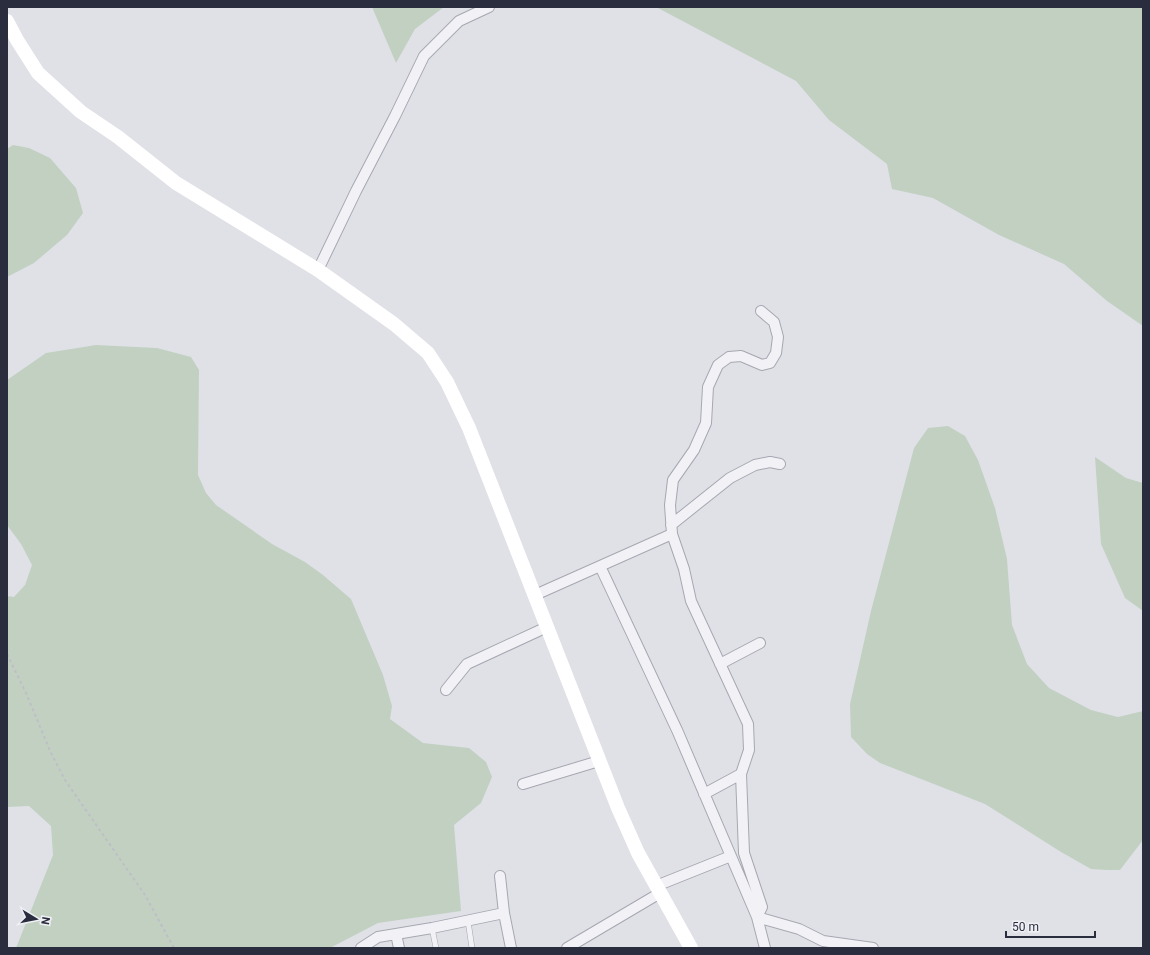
<svg xmlns="http://www.w3.org/2000/svg" width="1150" height="955" font-family="Roboto,sans-serif">
<rect width="100%" height="100%" fill="#e0e1e7"/>
<!-- green -->
<path fill="#c2d0c2" d="M372,7H444L415,29L396,63Z
M656,7H1143V326L1107,301L1064,264L999,235L933,198L892,189L887,164L829,120L796,81Z
M13,145L29,148L50,158L76,188L83,213L67,235L34,263L7,277V149Z
M96,345L157,348L191,357L199,370L198,475L206,493L216,505L272,544L305,562L323,575L351,599L383,675L392,706L390,719L423,743L469,748L486,762L492,777L481,803L454,825L461,911L378,923L330,948H16L53,855L51,826L29,806L7,807V596L14,597L25,585L32,565L21,544L7,525V380L46,353Z
M948,426L965,436L978,460L995,508L1007,559L1012,625L1027,664L1049,688L1091,710L1118,717L1143,711V840L1120,870H1107L1091,869L1061,852L985,804L880,763L867,754L851,737L850,704L871,611L914,448L928,428Z
M1095,457L1126,478L1143,483V611L1125,598L1101,544Z"/>
<g fill="none" stroke-linecap="round" stroke-linejoin="round">
<defs>
<path id="lane" d="M468,921L472,948
M432,928L436,948"/>
<path id="street" d="M318,270L356,191L395,116L424,56L459,21L489,7
M671,525L730,478L755,465L770,462L780,464
M600,566L677,730L757,917L765,948
M535,595L672,534
M720,664L760,643
M446,690L467,664L547,627
M523,784L599,761
M704,794L741,774
M500,876L504,913L511,948
M656,886L731,856
M757,917L762,907L744,853L741,774L749,750L748,724L691,601L684,569L672,534L670,505L673,480L694,450L706,423L708,387L718,365L729,357L741,356L762,365L770,363L776,353L778,337L774,322L761,311
M757,917L799,929L823,941L873,948
M396,934L399,948
M361,948L378,937L432,928L504,913
M567,948L660,893"/>
</defs>
<!-- lane casing -->
<use href="#lane" stroke="#a6a7b1" stroke-width="6"/>
<!-- street casing -->
<use href="#street" stroke="#a6a7b1" stroke-width="12"/>
<!-- path -->
<path stroke="#bebfc6" stroke-width="2" stroke-dasharray="3 3" stroke-linecap="butt" d="M7,654L26,693L51,753L65,780L145,895L174,948"/>
<!-- lane -->
<use href="#lane" stroke="#f2f2f6" stroke-width="5"/>
<!-- street -->
<use href="#street" stroke="#f2f2f6" stroke-width="10"/>
<!-- secondary -->
<path stroke="#fff" stroke-width="14" d="M7,21L17,40L38,73L81,112L118,137L176,183L318,270L394,324L428,353L447,382L469,428L618,808L638,853L691,948"/>
</g>
<!-- border -->
<rect width="1150" height="955" fill="none" stroke="#2a2d3d" stroke-width="16"/>
<!-- north arrow -->
<g transform="translate(36 919) rotate(100)" stroke="#eff0f5" stroke-width="3" paint-order="stroke">
<path d="M0-3L7 15L0 10L-7 15Z" fill="#2a2d3d"/>
<text y="-6" font-size="11" font-weight="bold" text-anchor="middle" fill="#2a2d3d">N</text>
</g>
<!-- scale -->
<path d="M1006 931v6h89v-6" fill="none" stroke="#2a2d3d" stroke-width="2"/>
<text x="1012" y="931" font-size="12" fill="#2a2d3d" stroke="#eff0f5" stroke-width="3" paint-order="stroke">50 m</text>
</svg>
